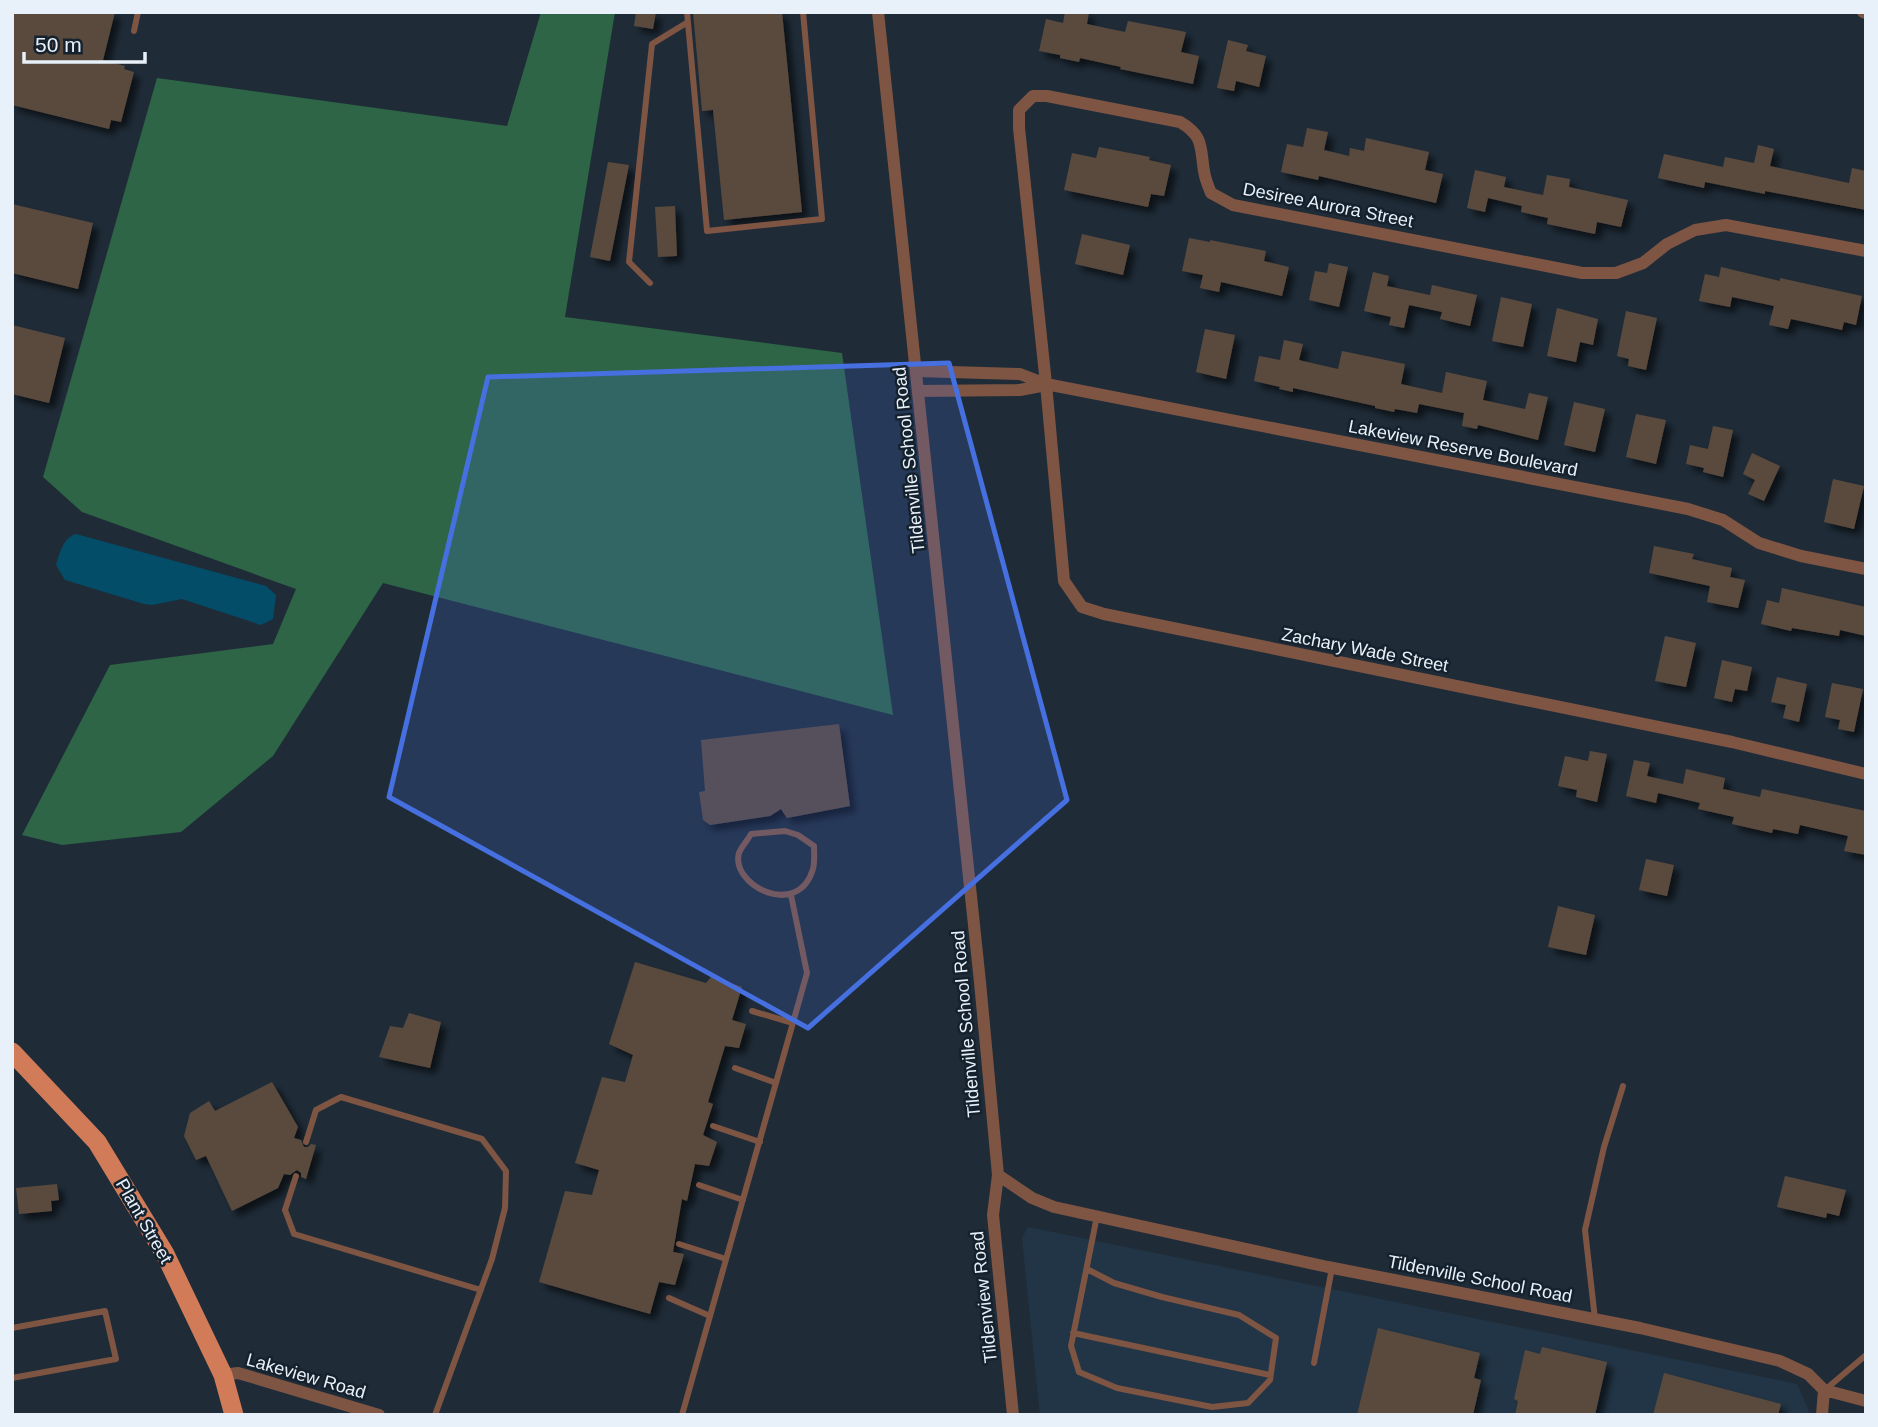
<svg xmlns="http://www.w3.org/2000/svg" width="1878" height="1427" font-family="Helvetica,sans-serif">
<defs>
<filter id="shadow"><feDropShadow dx="6" dy="6" stdDeviation="3.5" flood-color="#0009"/></filter>
</defs>
<rect width="100%" height="100%" fill="#1f2c38"/>
<!-- built -->
<path fill="#223546" d="M1028,1227L1797,1384L1809,1411L1808,1415H1040L1022,1238Z"/>
<!-- forest -->
<path fill="#2e6546" d="M541,12H615L565,317L842,353L893,715L383,583L273,756L181,832L62,845L22,835L110,665L273,644L296,589L82,512L43,477L157,78L507,126Z"/>
<!-- water -->
<path fill="#034d68" d="M76,534L266,586L276,595L273,619L261,625L182,599L152,605L144,604L65,580L56,565C60,552 63,538 76,534Z"/>
<!-- building -->
<path fill="#5a4a3e" filter="url(#shadow)" d="M12,12H115L103,60L125,66L124,69L134,72L121,122L111,120L109,129L12,105Z
M636,12H656L653,29L634,26Z
M693,12H782L802,212L724,220L713,110L702,111Z
M1065,12H1089L1087,24L1125,32L1128,21L1186,32L1181,52L1199,56L1193,84L1120,69L1121,67L1080,58L1079,62L1060,58V55L1039,51L1046,19L1063,23Z
M1228,40L1248,45L1246,51L1266,56L1259,87L1236,81L1234,91L1217,88Z
M1307,128L1328,132L1324,150L1349,156L1350,148L1364,151L1366,138L1429,152L1425,170L1443,174L1436,203L1319,176L1318,180L1281,172L1287,144L1303,147Z
M1758,145L1774,149L1770,166L1849,183L1852,168L1866,171V210L1765,191V194L1705,182L1704,188L1658,178L1664,154L1723,167L1725,157L1754,163Z
M1099,147L1150,157L1149,160L1171,165L1164,196L1151,194L1148,207L1064,190L1072,153L1096,158Z
M608,162L629,165L610,261L590,257Z
M1475,170L1506,177L1504,187L1543,195L1547,175L1570,179L1569,187L1628,200L1621,227L1597,222L1595,234L1547,224L1548,218L1521,212L1522,206L1488,198L1485,212L1467,208Z
M12,204L93,223L78,289L12,273Z
M675,206L677,256L658,257L655,207Z
M1082,234L1130,245L1123,275L1075,264Z
M1189,238L1210,242V240L1266,251L1264,261L1289,267L1282,296L1221,282L1219,292L1200,288L1203,275L1182,271Z
M1329,263L1348,267L1339,307L1309,300L1315,271L1327,273Z
M1721,267L1780,281V278L1862,296L1856,325L1844,322L1842,330L1791,319L1788,329L1769,325L1774,306L1732,297L1730,307L1699,301L1705,274L1719,277Z
M1373,272L1389,276L1387,286L1430,295L1432,285L1477,295L1470,326L1440,319L1442,312L1409,305L1404,328L1389,325L1391,317L1364,311Z
M1501,297L1532,304L1523,347L1492,341Z
M1557,308L1598,319L1593,345L1580,342L1576,362L1547,356Z
M1626,311L1657,318L1646,370L1628,366L1629,359L1617,356Z
M12,325L65,338L49,403L12,394Z
M1205,329L1235,335L1226,379L1196,372Z
M1284,340L1303,344L1299,360L1338,369L1342,351L1405,364L1401,384L1442,393L1446,372L1487,381L1483,400L1525,409L1529,393L1548,397L1538,440L1478,425L1477,429L1462,426L1464,413L1419,404L1417,413L1395,409L1394,412L1375,408V406L1293,388V392L1279,389L1280,387L1254,381L1259,356L1280,360Z
M1574,402L1605,409L1595,452L1564,445Z
M1636,414L1666,420L1656,464L1626,457Z
M1713,426L1733,430L1723,477L1703,472L1704,468L1686,464L1690,445L1708,449Z
M1752,453L1780,466L1764,501L1748,494L1755,480L1743,474Z
M1833,479L1864,486L1854,529L1824,522Z
M1654,546L1694,554L1692,559L1732,568L1730,577L1745,580L1738,608L1707,602L1710,586L1649,573Z
M1782,588L1866,607V636L1840,630L1839,636L1792,628L1791,631L1761,624L1767,600L1779,603Z
M1665,636L1696,643L1686,687L1655,681Z
M1722,660L1752,667L1747,691L1735,689L1732,702L1714,698Z
M1777,677L1807,684L1799,722L1783,718L1786,705L1771,702Z
M1832,683L1863,689L1854,732L1838,729L1840,720L1825,717Z
M839,724L850,806L787,818L781,809L770,816L710,825L703,820L699,792L705,791L701,740Z
M1590,751L1607,754L1597,802L1576,797L1577,790L1558,786L1565,756L1588,761Z
M1634,760L1650,763L1647,776L1683,784L1686,769L1725,778L1723,789L1760,797L1762,789L1866,811V855L1844,851L1848,836L1800,825L1798,834L1773,829L1772,833L1732,824L1734,817L1698,809L1700,803L1658,793L1656,803L1626,796Z
M1646,859L1674,865L1667,896L1639,890Z
M1558,906L1595,915L1586,955L1548,947Z
M635,962L706,983L712,976L742,987L732,1020L746,1024L739,1048L725,1046L708,1102L713,1104L703,1135L717,1142L709,1166L695,1164L687,1201L682,1199L673,1252L684,1254L675,1285L659,1282L650,1314L539,1282L565,1191L592,1195L599,1170L575,1163L602,1077L625,1082L633,1055L609,1044Z
M409,1013L441,1022L430,1068L379,1057L390,1026L403,1028Z
M272,1082L298,1127L294,1138L301,1140L304,1147H308L311,1144L316,1145L306,1179L301,1177V1173L297,1170L290,1175L284,1174L278,1188L232,1211L206,1156L196,1160L184,1136L190,1113L209,1101L215,1111Z
M1785,1176L1846,1190L1839,1216L1827,1213L1826,1218L1777,1207Z
M57,1184L59,1200L51,1201L52,1211L19,1214L16,1188Z
M1378,1328L1480,1353L1474,1378L1481,1380L1473,1415H1357Z
M1542,1347L1607,1362L1595,1415H1515L1518,1401L1514,1399L1525,1350L1540,1354Z
M1664,1373L1781,1404L1778,1415H1653Z"/>
<g fill="none" stroke-linecap="round" stroke-linejoin="round">
<!-- service -->
<path stroke="#7e5443" stroke-width="6" d="M687,12L707,231L822,219L803,12
M134,31L138,12
M650,283L629,262L652,44L688,22
M785,831L798,835L814,846C814,853 815,862 813,869C798,920 730,885 739,853C741,847 748,840 751,834Z
M752,1011L793,1023
M735,1068L776,1083
M713,1126L760,1142
M306,1142L316,1110L341,1097L482,1139L506,1171L505,1208L492,1259L435,1415
M296,1176L285,1210L294,1234L481,1290
M699,1185L743,1200
M679,1244L726,1259
M1087,1269L1114,1283L1162,1297L1239,1315L1276,1338L1270,1380L1248,1403L1212,1407L1117,1388L1079,1372L1071,1346L1097,1216
M669,1298L710,1316
M1595,1319L1585,1230L1604,1147L1623,1086
M12,1328L105,1311L116,1359L12,1378
M1073,1333L1270,1375
M1314,1363L1332,1268
M1826,1389L1866,1355
M682,1415L807,973L791,895"/>
<!-- minor -->
<path stroke="#7e5443" stroke-width="12" d="M878,12L980,982L998,1175L993,1215L1013,1415
M1863,12L1866,13
M1866,251L1726,225L1695,230L1667,244L1643,263L1616,273H1582L1233,205L1211,193C1208,186 1205,178 1204,171C1200,147 1204,136 1180,122L1047,96H1033L1019,110V128L1046,384L1064,581L1082,607L1104,614L1732,742L1866,774
M917,371L1020,374L1046,384L1688,509L1723,520L1759,543L1801,556L1866,569
M919,391L1020,390L1046,385
M998,1175L1032,1198L1054,1207L1328,1267L1640,1328L1780,1361L1808,1374L1824,1390
M223,1375L238,1373L379,1415
M1824,1390L1866,1401
M1822,1415L1824,1390"/>
<!-- primary -->
<path stroke="#d17b58" stroke-width="19" d="M12,1052L97,1142L165,1254L223,1375L234,1415"/>
</g>
<!-- marked area -->
<path fill="#466fdf" fill-opacity="0.2" stroke="#466fdf" stroke-width="5" stroke-linejoin="round" d="M949,363L1067,800L808,1028L389,797L488,377Z"/>
<g text-anchor="middle" stroke-width="5" stroke-linejoin="round" paint-order="stroke">
<!-- street labels -->
<g font-size="18" fill="#e8f1f9" stroke="#15222e">
<text transform="translate(1328 205) rotate(11)" y="6">Desiree Aurora Street</text>
<text transform="translate(1463 448) rotate(11)" y="6">Lakeview Reserve Boulevard</text>
<text transform="translate(909 460) rotate(-96)" y="6">Tildenville School Road</text>
<text transform="translate(1365 650) rotate(11)" y="6">Zachary Wade Street</text>
<text transform="translate(966 1024) rotate(-95)" y="6">Tildenville School Road</text>
<text transform="translate(144 1221) rotate(60)" y="6">Plant Street</text>
<text transform="translate(1480 1279) rotate(11)" y="6">Tildenville School Road</text>
<text transform="translate(984 1297) rotate(-96)" y="6">Tildenview Road</text>
<text transform="translate(306 1376) rotate(16)" y="6">Lakeview Road</text>
</g>
</g>
<!-- border -->
<rect width="1878" height="1427" fill="none" stroke="#e8f1f9" stroke-width="28"/>
<!-- scale -->
<path d="M24 52v10h121v-10" fill="none" stroke="#e8f1f9" stroke-width="3.5"/>
<text x="35" y="52" font-size="21" fill="#e8f1f9" stroke="#15222e" stroke-width="5" paint-order="stroke">50 m</text>
</svg>
